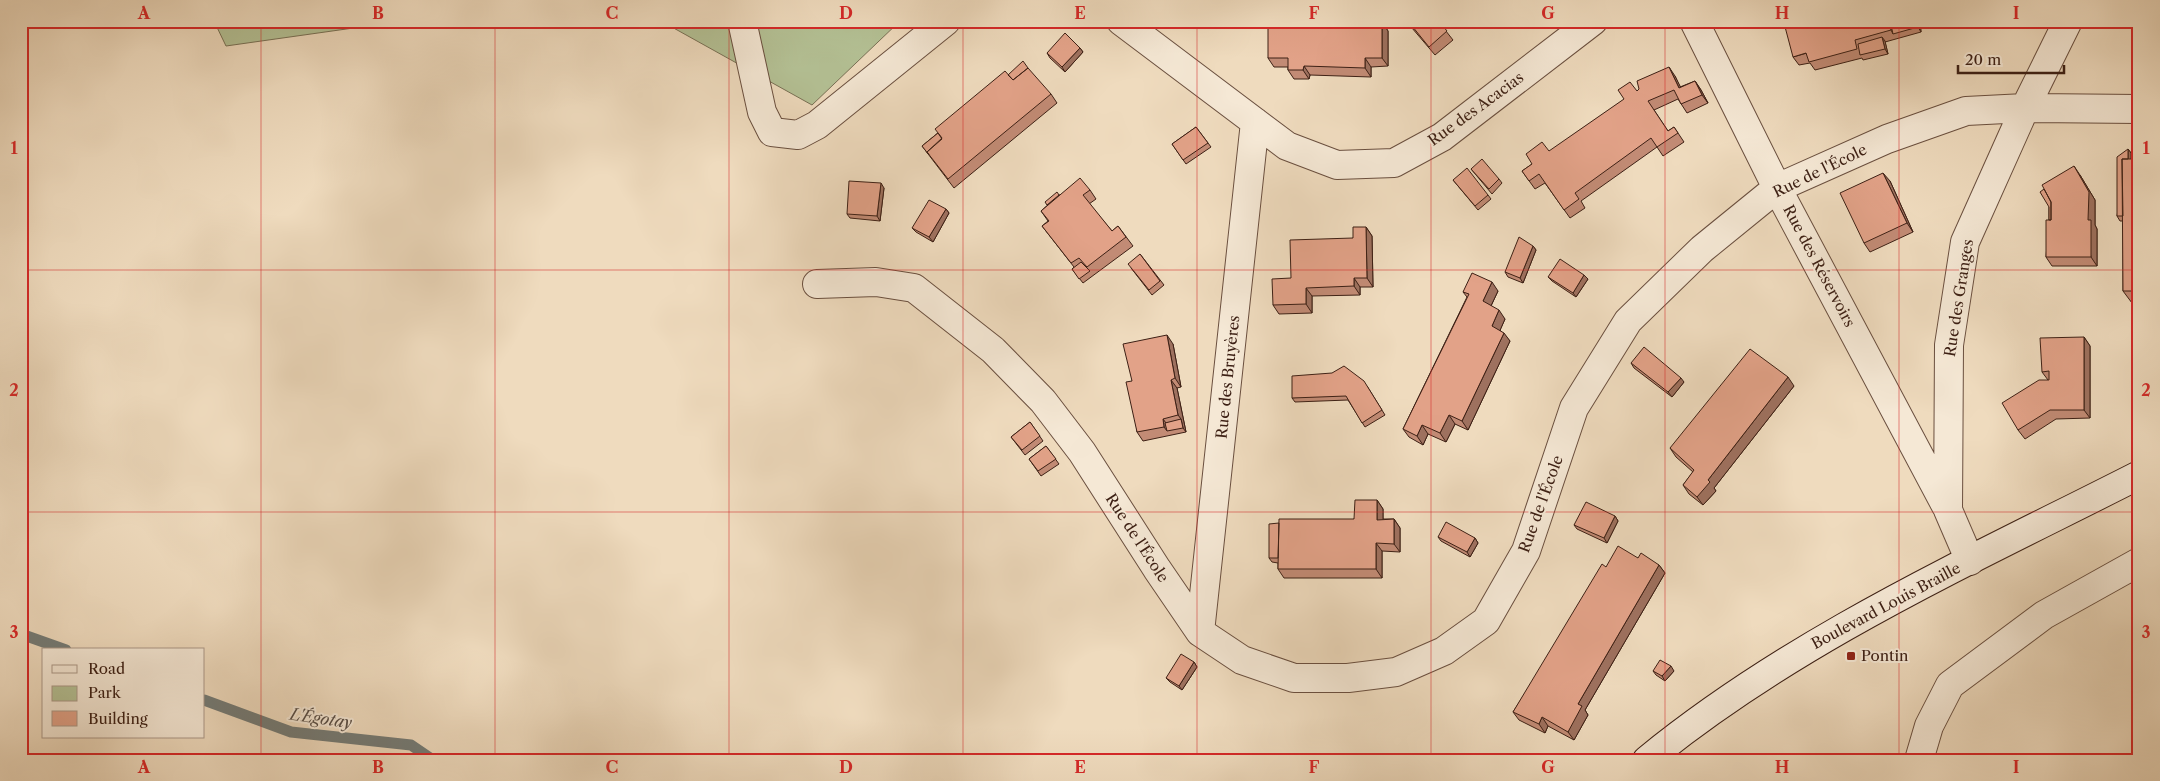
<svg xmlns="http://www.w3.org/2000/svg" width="2160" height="781" font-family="'Libre Caslon Text',serif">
<rect width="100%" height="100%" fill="#efdbbe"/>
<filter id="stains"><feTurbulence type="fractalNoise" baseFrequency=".004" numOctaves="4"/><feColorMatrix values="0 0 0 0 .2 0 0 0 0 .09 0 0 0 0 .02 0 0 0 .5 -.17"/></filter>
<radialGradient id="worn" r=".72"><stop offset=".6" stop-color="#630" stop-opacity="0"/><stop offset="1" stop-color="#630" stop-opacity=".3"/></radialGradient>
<!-- green -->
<path fill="#b4c195" stroke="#787055" d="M214,21H403L226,46Z
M661,21H900L812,105Z"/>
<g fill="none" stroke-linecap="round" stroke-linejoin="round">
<!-- stream -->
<path stroke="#757c77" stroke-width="11" d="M21,634L66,650
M204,700L291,732L411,745L433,760"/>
<defs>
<path id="minor" d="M742,21L762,112L772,132L798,135L817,125L946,21
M1121,21L1287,146L1337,165L1394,163L1442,137L1593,21
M1694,21L1777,188L1946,506
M817,284L876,282L914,288L993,350L1043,401L1082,452L1157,569L1200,632L1242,660L1294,678H1348L1396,672L1444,651L1486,621L1526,551L1574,408L1628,321L1702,249L1777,188L1887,139L1966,111L2025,108L2139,109
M1970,561L1948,510L1949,345L1965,242L2025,108L2068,21
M1200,632L1255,122
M1919,760L1929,726L1950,685L2044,615L2139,562"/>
<path id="secondary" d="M1647,760C1795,639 1970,561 2139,475"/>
</defs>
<!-- minor casing -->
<use href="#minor" stroke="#6a4f3f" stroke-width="30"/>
<!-- secondary casing -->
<use href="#secondary" stroke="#3d2015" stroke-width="30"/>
<!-- minor -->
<use href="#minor" stroke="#f5e8d5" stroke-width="28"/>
<!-- secondary -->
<use href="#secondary" stroke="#f5e8d5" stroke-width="28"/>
</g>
<!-- wall -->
<path fill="#c28b75" stroke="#3d2015" d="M1406,21H1448L1442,26L1453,40L1435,55Z
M1920,21L1921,32L1885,42L1888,54L1863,60L1862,58L1815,70L1810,63L1799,65L1793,57Z
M1374,22H1382L1388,31V66L1371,67V77L1310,75L1309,79H1294L1288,70V67H1274L1268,58L1285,26Z
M1080,48L1083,52L1065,72L1050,58L1047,53Z
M1008,75L1051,94L1057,103L954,188L922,146Z
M1675,76L1680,87L1695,81L1701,90L1708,103L1687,113L1678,99L1654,110L1668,131L1674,127L1684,142L1663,156L1657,147L1581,201L1585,208L1570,218L1545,183L1535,189L1522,171L1637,91Z
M1196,127L1211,147L1186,164L1172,144Z
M2128,149L2131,153V159H2139V304L2132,303L2123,291V221H2120L2117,216Z
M1471,169L1499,179L1502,183L1492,194Z
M2080,175L2095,200V225L2097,229V266H2052L2046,257L2049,220V207Z
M1453,180L1488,195L1491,199L1478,210Z
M1890,181L1913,232L1870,252L1864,243Z
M884,188L880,221L850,218L847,214Z
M1090,190L1096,199L1089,204L1112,231L1118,226L1133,246L1083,283L1072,269L1074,267L1042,226L1048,221L1041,211L1059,195Z
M946,209L949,213L933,242L916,232L912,228Z
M1366,227L1372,236L1373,287H1360V295L1312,296V313L1279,314L1273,305L1291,278L1353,238Z
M1533,246L1536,250L1523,283L1508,277L1505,272Z
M1140,254L1164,285L1152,295L1131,268Z
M1548,277L1588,279L1576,297L1552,281Z
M1498,291L1491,306L1505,319L1500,330L1510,341L1468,430L1455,424L1446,442L1428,434L1423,445L1409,437L1403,429L1467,297L1463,292Z
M2084,337L2090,346V418L2056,419L2025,439L2018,430L2048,380L2042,372Z
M1173,344L1181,387L1177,388L1186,432L1143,441L1137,432L1132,381Z
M1631,363L1684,382L1672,397L1634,368Z
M1367,386L1385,415L1365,427L1348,400L1295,402L1292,398Z
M1794,386L1714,488L1716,491L1703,505L1689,494L1683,485L1693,472L1676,457L1670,448Z
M1030,422L1043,441L1025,455L1011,437Z
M1046,446L1059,464L1041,476L1029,459Z
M1377,500L1383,509V519H1394L1400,528V552L1382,551V578H1284L1278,569V563L1272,562L1269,558L1354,519Z
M1615,516L1618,521L1607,543L1577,529L1574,525Z
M1438,537L1475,538L1478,543L1470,557L1441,541Z
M1638,558L1659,565L1665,573L1585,710L1588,715L1574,740L1548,726L1545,733L1519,720L1513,712L1606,567Z
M1194,662L1197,667L1182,690L1170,682L1166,678Z
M1653,671H1674L1665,681L1656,675Z"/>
<!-- shaded-wall -->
<path fill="#9e715f" stroke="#3d2015" d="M1888,21H1892L1893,34L1891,30Z
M1917,21H1920L1921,32L1918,27Z
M1382,22L1388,31V66L1382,58Z
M1882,37L1885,41L1888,54L1885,49Z
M1080,48L1083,52L1065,72L1062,67Z
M1365,58L1371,67V77L1365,68Z
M1304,66L1310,75L1309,79L1303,70Z
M1669,67L1675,76L1685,96L1679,88Z
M1695,81L1701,90L1708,103L1702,95Z
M2128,149L2131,153V220L2128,216Z
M2074,166L2080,175L2095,200V225L2097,229V266L2091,257Z
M1883,173L1890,181L1913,232L1907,223Z
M881,183L884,188L880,221L877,216Z
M946,209L949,213L933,242L929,237Z
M1366,227L1372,236L1373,287L1367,278Z
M1533,246L1536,250L1523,283L1520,278Z
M1584,275L1588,279L1576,297L1573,293Z
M1354,278L1360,287V295L1354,286Z
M1492,282L1498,291L1489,310L1483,301Z
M1306,288L1312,296V313L1306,304Z
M1499,310L1505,319L1498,335L1492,326Z
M1504,333L1510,341L1468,430L1462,421Z
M1167,335L1173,344L1181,387L1175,378Z
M2084,337L2090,346V418L2084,410Z
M1788,377L1794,386L1714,488L1716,491L1703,505L1697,497L1708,480Z
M1681,378L1684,382L1672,397L1668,392Z
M1171,380L1177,388L1186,432L1183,428L1181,419L1178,415Z
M1449,415L1455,424L1446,442L1440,433Z
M1163,419L1169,427L1167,431L1164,427Z
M1422,425L1428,434L1423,445L1417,436Z
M1377,500L1383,509V528L1377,520Z
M1615,516L1618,521L1607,543L1604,538Z
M1394,519L1400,528V552L1394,544Z
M1475,538L1478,543L1470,557L1467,552Z
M1376,543L1382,551V578L1376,569Z
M1659,565L1665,573L1585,710L1588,715L1574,740L1568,732L1578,704Z
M1194,662L1197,667L1182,690L1179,686Z
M1671,666L1674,671L1665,681L1662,676Z
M1542,717L1548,726L1545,733L1539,724Z"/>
<!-- building -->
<path fill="#e2a288" stroke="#3d2015" d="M1285,21H1302V26H1285Z
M1302,21H1368L1382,22V58H1365V68L1304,66L1303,70H1288V58H1268V26H1302Z
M1408,21H1439L1447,31L1429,47Z
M1788,21H1888L1891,30L1855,40L1857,49L1809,62L1806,53L1793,57L1784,23Z
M1890,21H1917L1918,27L1893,34Z
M1065,33L1080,48L1062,67L1047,53Z
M1882,37L1885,49L1860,55L1858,44Z
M1023,61L1028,68L1013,80L1008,75Z
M1669,67L1679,88L1695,81L1702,95L1681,104L1674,90L1648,101L1668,131L1674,127L1678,133L1657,147L1651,138L1575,193L1579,199L1564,210L1539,174L1529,181L1522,171L1532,164L1526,154L1542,142L1549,151L1624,99L1618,90L1630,82L1637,91L1639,89L1637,81Z
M1028,68L1051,94L948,179L927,152L942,138L935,129L1005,71L1013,80Z
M1196,127L1208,143L1183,160L1172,144Z
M938,133L942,139L927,152L929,155L922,146Z
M2128,149V159H2122L2123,216H2117V157Z
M1482,159L1499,179L1489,189L1471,169Z
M2122,159H2139V291H2123Z
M2074,166L2089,192L2088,220H2091V257H2046V220H2051V202L2042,185Z
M1467,168L1488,195L1475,206L1453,180Z
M1883,173L1907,223L1864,243L1840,193Z
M1080,178L1090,190L1083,195L1112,231L1118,226L1126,237L1087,267L1079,258L1071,263L1042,226L1049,221L1041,211Z
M849,181L881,183L877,216L847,214Z
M2044,189L2051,202V220H2049V207L2040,192Z
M1057,192L1059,195L1047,205L1045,202Z
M929,200L946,209L929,237L912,228Z
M1353,227H1366L1367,278H1354V286L1306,288V304L1273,305L1272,279L1291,278L1290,240L1353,238Z
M1519,237L1533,246L1520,278L1505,272Z
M1140,254L1160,281L1149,290L1128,264Z
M1560,259L1584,275L1573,293L1548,277Z
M1081,262L1090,271L1079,279L1072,269Z
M1472,273L1492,282L1483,301L1499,310L1492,326L1504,333L1462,421L1449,415L1440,433L1422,425L1417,436L1403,429L1469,294L1463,292Z
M1167,335L1175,378L1171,380L1178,415L1163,419L1164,427L1137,432L1126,382L1132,381L1123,344Z
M2084,337V410H2050L2018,430L2002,403L2039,380H2049V371L2042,372L2040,338Z
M1644,347L1681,378L1668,392L1631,363Z
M1750,349L1788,377L1708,480L1710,482L1697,497L1683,485L1694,470L1670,448Z
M1344,366L1364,381L1382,410L1362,423L1346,396L1292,398V376L1332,373Z
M1181,419L1183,428L1167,431L1165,423Z
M1030,422L1040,436L1022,450L1011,437Z
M1046,446L1056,459L1038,471L1029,459Z
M1355,500H1377V520L1394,519V544L1376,543V569H1278L1279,519H1354Z
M1586,502L1615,516L1604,538L1574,525Z
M1446,522L1475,538L1467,552L1438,537Z
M1279,523L1278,558H1269V524Z
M1618,546L1638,558L1641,553L1659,565L1578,704L1582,706L1568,732L1542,717L1539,724L1513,712L1602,564L1606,567Z
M1181,654L1194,662L1179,686L1166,678Z
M1660,660L1671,666L1662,676L1653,671Z"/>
<!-- grid -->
<path fill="none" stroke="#d62828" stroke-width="1" stroke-opacity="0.55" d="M261,21V760M495,21V760M729,21V760M963,21V760M1197,21V760M1431,21V760M1665,21V760M1899,21V760M21,270H2139M21,512H2139"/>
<!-- markers -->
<rect fill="#8f2418" stroke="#f5e8d5" stroke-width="2" x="1846" y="651" width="10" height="10" rx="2.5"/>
<g text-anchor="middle" stroke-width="4" stroke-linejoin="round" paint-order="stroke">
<!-- street labels -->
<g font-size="15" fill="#3d2015" stroke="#f5e8d5">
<text transform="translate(1476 109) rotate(-36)" y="5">Rue des Acacias</text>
<text transform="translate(1820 171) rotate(-26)" y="5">Rue de l'École</text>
<text transform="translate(1819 266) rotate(62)" y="5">Rue des Réservoirs</text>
<text transform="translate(1959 298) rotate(-81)" y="5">Rue des Granges</text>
<text transform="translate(1228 377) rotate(-84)" y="5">Rue des Bruyères</text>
<text transform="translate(1541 504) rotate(-70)" y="5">Rue de l'École</text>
<text transform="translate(1137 538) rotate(57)" y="5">Rue de l'École</text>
<text transform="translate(1886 606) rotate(-28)" y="5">Boulevard Louis Braille</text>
</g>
<!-- poi labels -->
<g font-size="15" fill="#3d2015" stroke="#f5e8d5" text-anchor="start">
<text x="1861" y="661">Pontin</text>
</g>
<!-- water labels -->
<g font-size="16" font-style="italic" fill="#594e46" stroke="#f5e8d5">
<text transform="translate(321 718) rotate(8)" y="6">L'Égotay</text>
</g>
</g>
<!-- margin -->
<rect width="2160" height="781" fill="none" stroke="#efdbbe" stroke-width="55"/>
<!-- legend -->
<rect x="42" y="648" width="162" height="90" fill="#f5e8d5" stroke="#ab9888"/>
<rect x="52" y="665" width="25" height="8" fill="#f5e8d5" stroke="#ab9888"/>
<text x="88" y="674" font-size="15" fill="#3d2015">Road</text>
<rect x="52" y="686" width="25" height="15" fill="#b4c195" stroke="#ab9888"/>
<text x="88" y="698" font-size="15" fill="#3d2015">Park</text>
<rect x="52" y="711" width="25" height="15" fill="#e2a288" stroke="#ab9888"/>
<text x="88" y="724" font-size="15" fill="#3d2015">Building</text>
<!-- scale -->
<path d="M1958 65v8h106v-8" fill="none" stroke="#3d2015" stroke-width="2.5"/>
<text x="1965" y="65" font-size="15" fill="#3d2015" stroke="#f5e8d5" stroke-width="4" paint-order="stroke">20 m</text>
<rect x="28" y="28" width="2104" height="726" fill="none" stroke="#d62828" stroke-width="2"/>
<g font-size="16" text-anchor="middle" font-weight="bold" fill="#d62828">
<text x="144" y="19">A</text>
<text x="378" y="19">B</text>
<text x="612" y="19">C</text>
<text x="846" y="19">D</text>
<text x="1080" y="19">E</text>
<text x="1314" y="19">F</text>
<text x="1548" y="19">G</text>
<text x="1782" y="19">H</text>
<text x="2016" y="19">I</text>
<text x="14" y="154">1</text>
<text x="2146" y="154">1</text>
<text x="14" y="396">2</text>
<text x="2146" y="396">2</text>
<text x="14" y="638">3</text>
<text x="2146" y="638">3</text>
<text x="144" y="773">A</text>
<text x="378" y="773">B</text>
<text x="612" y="773">C</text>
<text x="846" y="773">D</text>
<text x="1080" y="773">E</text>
<text x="1314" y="773">F</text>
<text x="1548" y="773">G</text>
<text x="1782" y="773">H</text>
<text x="2016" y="773">I</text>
</g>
<rect width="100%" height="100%" filter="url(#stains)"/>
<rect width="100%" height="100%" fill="url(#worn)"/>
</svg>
